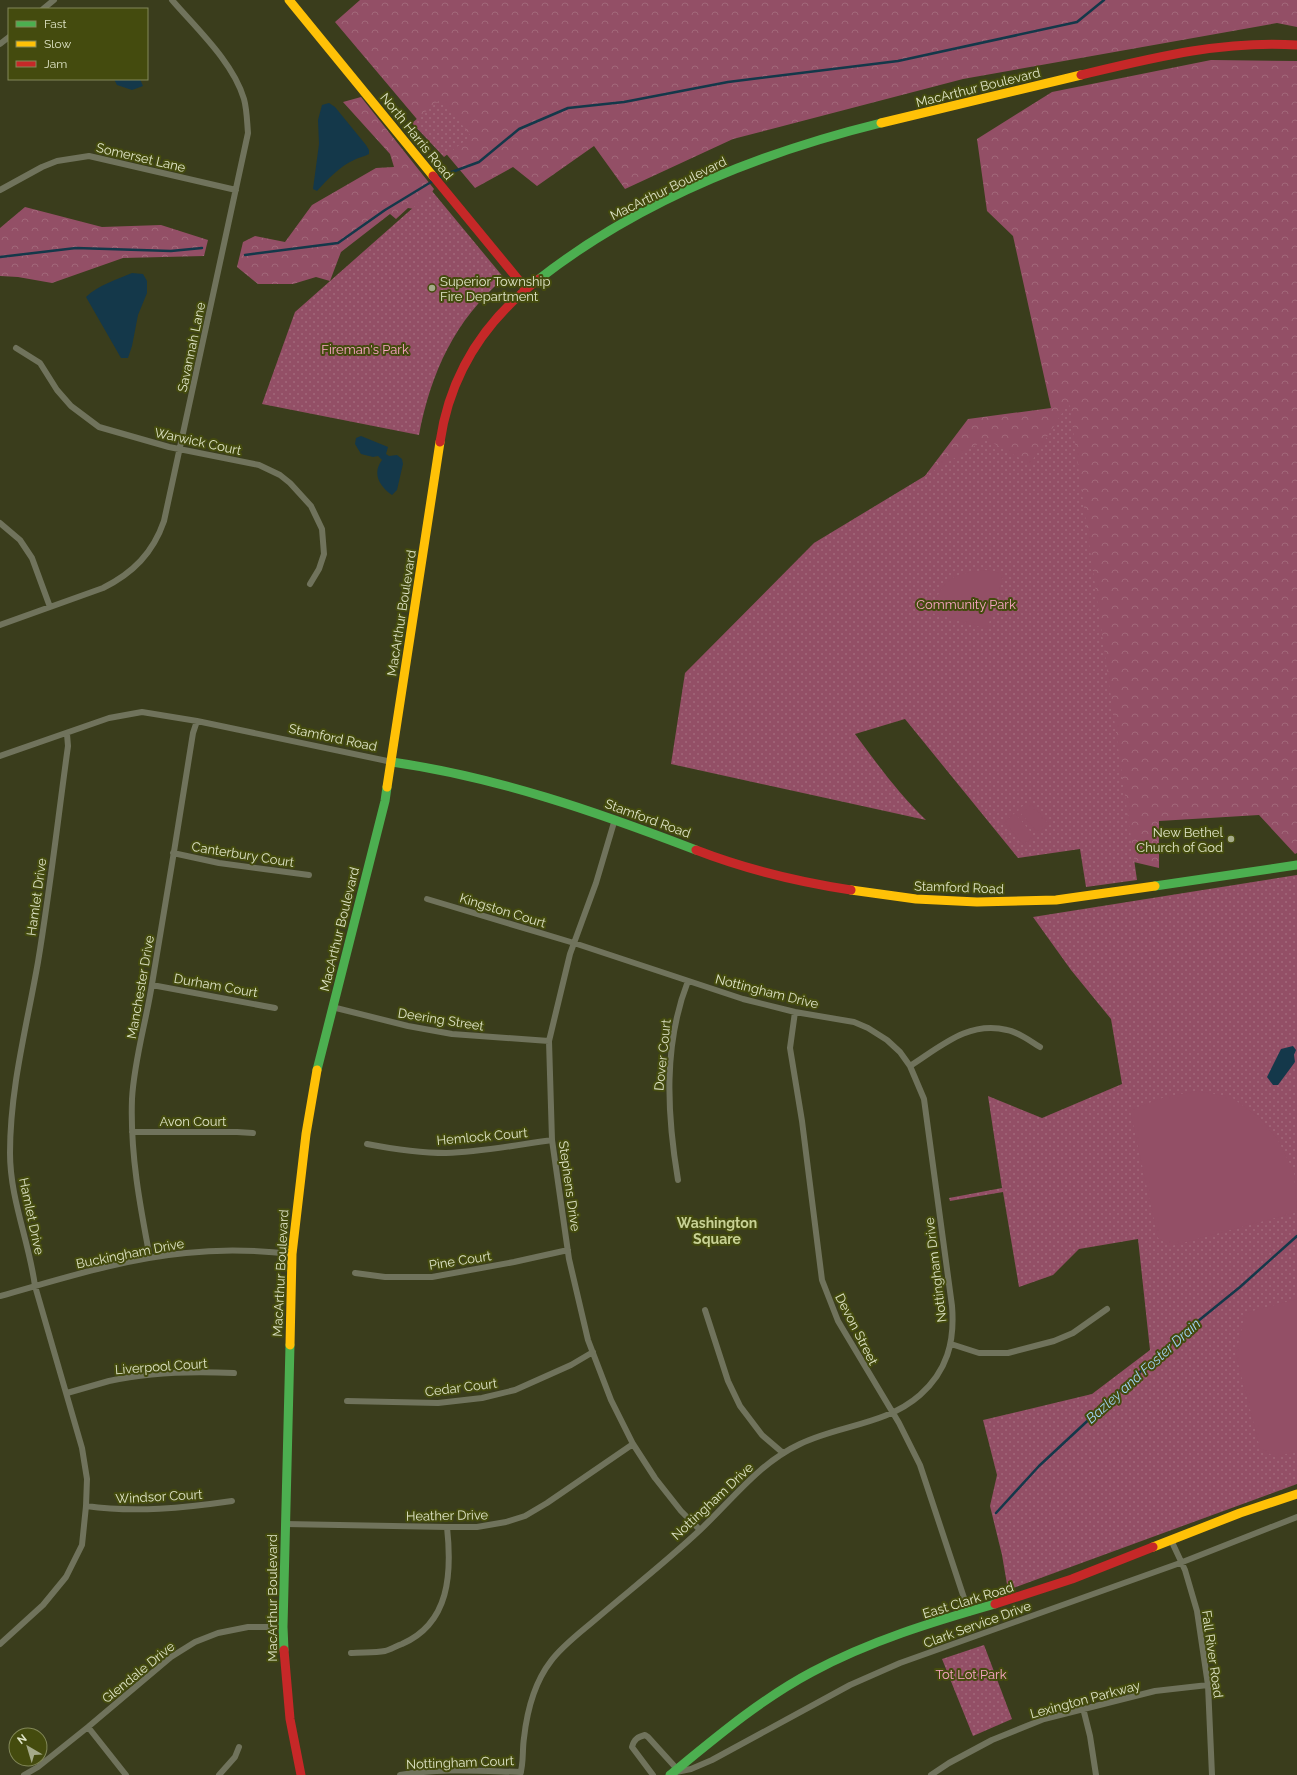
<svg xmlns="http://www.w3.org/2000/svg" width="1297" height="1775" font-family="Raleway,sans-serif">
<defs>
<pattern id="forest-crowns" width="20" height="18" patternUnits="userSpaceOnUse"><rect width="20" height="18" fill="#934f66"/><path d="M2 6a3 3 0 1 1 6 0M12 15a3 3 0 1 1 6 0" fill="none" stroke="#a2687a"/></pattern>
<pattern id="park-dots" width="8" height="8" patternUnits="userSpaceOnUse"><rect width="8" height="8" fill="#934f66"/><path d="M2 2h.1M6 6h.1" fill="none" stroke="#a2687a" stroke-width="1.8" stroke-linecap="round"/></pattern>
</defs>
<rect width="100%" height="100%" fill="#3a3d1c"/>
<!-- forest -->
<path fill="url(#forest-crowns)" d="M360,0H1297V27L1277,23L963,79L733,139L625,189L594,146L537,186L513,167L475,188L335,22Z
M1211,60L1297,61V853L1295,854L1259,815L1159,821V868L1121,859L909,497L968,419L1051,408L1013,236L987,211L977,139L1052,92Z
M361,97L434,189L420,210L408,208L396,219L390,214L341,252L330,281L316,277L293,284H258L237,267L243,242L255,236L285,242L312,205L376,168L394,167L390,154L343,102Z
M25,207L102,227L161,225L208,240L204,256L123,258L52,283L18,277L0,276V228Z"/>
<!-- park -->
<path fill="url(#park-dots)" d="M441,99L471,136L444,157L412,123Z
M432,191L504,278C455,320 431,372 419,435L262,404L295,312Z
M1069,402L1137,880L1086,887L1080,849L1018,858L905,719L855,734C877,764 899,794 926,820L671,764L685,673L814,543L986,439L1030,464Z
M1297,875V1484L1008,1590L1002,1555L990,1506L997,1475L983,1420L1092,1394L1150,1350L1138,1239L1079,1249L1053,1275L1019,1287L1003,1192L950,1201L949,1198L1002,1188L988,1096L1042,1118L1122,1084L1111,1019L1071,970L1033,917Z
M984,1645L1012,1719L973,1736L942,1659Z"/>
<!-- pitch -->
<path fill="#934f66" d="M986,570L1004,574L987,629L932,613C942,578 951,574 986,570Z
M1029,801L1049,824L1038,833L1018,810Z
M1015,813L1034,836L1024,845L1004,822Z
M1197,1091L1231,1097L1260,1118L1278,1140L1294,1172L1297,1212L1171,1246L1158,1238L1130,1110L1165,1097Z
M1297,1299V1451L1275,1457L1260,1448L1236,1355L1245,1313Z"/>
<!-- water -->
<path fill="#14384a" d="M114,79H140L143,86L132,90L117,85Z
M329,103L335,107L366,145L369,150V154C364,157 359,157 354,160C339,167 328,179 317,191L313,189L319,144L318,120L322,105Z
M132,273L143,274L147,281V293L138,315L132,346L128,358H121L86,297C98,285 116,280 132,273Z
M361,436L388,447L386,454L389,456L397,455L402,459L403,464L397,490L392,495C379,486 372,473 382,460L378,456L373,457L361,454L355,444L356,438Z
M1293,1046L1296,1050L1294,1055L1295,1062L1278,1085H1273L1267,1077L1281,1049Z"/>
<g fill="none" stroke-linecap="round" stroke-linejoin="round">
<!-- stream -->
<path stroke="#14384a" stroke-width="2.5" d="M245,255L338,243L385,210L441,176L479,162L519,129L568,108L624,102L728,82L898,61L1077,22L1104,0
M0,257L76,248L171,251L202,248
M996,1513L1039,1466L1171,1343L1240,1287L1297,1236"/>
<!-- street -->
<path stroke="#70735c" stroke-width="6" d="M43,9L54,0
M0,44L9,37
M0,190L42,167L57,161L89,156L236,190
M16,348L40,363L57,390L71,406L99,427L169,447L259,465L280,475L290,483L311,506L322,529L324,554L319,569L310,584
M0,523L20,540L32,558L50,607
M0,625L103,588C133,573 153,553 164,521L248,133C247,122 247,110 244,99C233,62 197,29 172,0
M0,756L109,718L142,712L197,721L392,762
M615,819L596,883L570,954L549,1041L552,1140L569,1259L588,1340L611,1400L633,1444L655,1478L681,1511L700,1530
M173,853L219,863L309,875
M427,899L574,943L743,999L795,1012L854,1022L868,1028L887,1040L900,1052L910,1066L924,1099L952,1306C955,1342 947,1371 920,1395C886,1425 839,1425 800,1444C759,1463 732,1500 700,1530C667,1561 630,1590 596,1619C581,1632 563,1645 551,1661C534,1683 527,1711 524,1738C522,1750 524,1763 520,1775
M152,985L275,1008
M332,1007L408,1026L452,1034L549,1041
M795,1012L790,1048L802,1121L822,1280L838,1321L899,1423L920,1465L969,1613
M910,1066C940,1047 969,1020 1007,1030C1019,1032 1030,1041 1040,1047
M132,1132H237L253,1133
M367,1144C393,1149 419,1153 446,1153C481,1152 517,1145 552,1140
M678,1180C667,1114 663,1045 688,981
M150,1258C140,1206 130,1153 132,1099C134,1061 146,1022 152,984C166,900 180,817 193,733L197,721
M355,1273L385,1277H432L514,1262L568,1250
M0,1296C61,1279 122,1259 186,1253C221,1249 257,1250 292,1254
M705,1310L728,1381L740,1406L762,1435L783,1453
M951,1344L979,1353H1008L1054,1341L1073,1333L1107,1309
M67,1393C81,1389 95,1385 109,1381C149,1372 193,1371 234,1373
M347,1401L438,1403L482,1398L515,1390L571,1365L593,1352
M86,1506C135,1513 184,1508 232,1501
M285,1524L447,1527H477L506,1522L525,1516L547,1503L633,1444
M1171,1540L1185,1570L1197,1611L1208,1685L1212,1775
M0,1644L43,1605L66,1577L82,1545L86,1506L87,1479L82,1448L35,1286C29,1241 10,1199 10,1153C10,1088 27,1025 38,962C50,890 58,818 68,746L67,734
M351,1653C362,1652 374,1653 385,1651C390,1650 396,1646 402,1644C450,1623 452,1573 447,1527
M1083,1708L1090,1736L1096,1775
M88,1727L126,1775
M676,1772L691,1769L712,1760L850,1685L900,1663L1180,1563L1297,1517
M24,1775L38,1767L88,1727L171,1657L195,1642L218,1633L248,1627H283
M219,1775L235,1757L239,1747
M400,1775C440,1768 481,1771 521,1772
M653,1775L632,1747C634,1739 638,1737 645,1735L648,1737L677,1769
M931,1775L949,1763L992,1740L1044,1719L1155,1691L1208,1685"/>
<!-- fast -->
<path stroke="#4caf50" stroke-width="9" d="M539,279C639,201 759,153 881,123
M392,762C497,777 597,812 696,850
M1155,886L1297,865
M317,1070L385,801L387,787
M284,1650L283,1627L290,1345
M670,1775C715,1738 761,1699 812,1672C870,1641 932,1622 995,1604"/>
<!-- slow -->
<path stroke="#ffc107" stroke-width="9" d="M289,0L433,176
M881,123L1081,75
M387,787L440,442
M851,890L916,899L977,902L1056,900L1155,886
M290,1345L292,1254L306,1134L317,1070
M1153,1547L1240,1513L1297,1494"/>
<!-- jam -->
<path stroke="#c62828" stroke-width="9" d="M1081,75C1152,58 1223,40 1297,45
M433,176L526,289
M440,442C450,374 484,321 539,279
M696,850C745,869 799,882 851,890
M995,1604L1072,1579L1153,1547
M284,1650L290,1719L301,1775"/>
</g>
<!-- markers -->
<g fill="#a5aa8a" stroke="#444b0e" stroke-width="1.5">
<circle cx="432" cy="288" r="4"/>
<circle cx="1231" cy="839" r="4"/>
</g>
<g text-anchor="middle" stroke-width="4" stroke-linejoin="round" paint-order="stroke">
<!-- street labels -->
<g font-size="13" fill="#dfe4c6" stroke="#444b0e">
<text transform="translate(978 87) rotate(-14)" y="5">MacArthur Boulevard</text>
<text transform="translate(417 136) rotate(51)" y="5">North Harris Road</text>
<text transform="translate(141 157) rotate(13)" y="5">Somerset Lane</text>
<text transform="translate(668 188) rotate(-26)" y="5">MacArthur Boulevard</text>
<text transform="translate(191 347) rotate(-78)" y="5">Savannah Lane</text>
<text transform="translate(198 441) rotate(12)" y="5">Warwick Court</text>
<text transform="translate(401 613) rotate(-81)" y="5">MacArthur Boulevard</text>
<text transform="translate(333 737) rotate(12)" y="5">Stamford Road</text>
<text transform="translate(648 818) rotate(20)" y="5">Stamford Road</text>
<text transform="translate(243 854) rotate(9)" y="5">Canterbury Court</text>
<text transform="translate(959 887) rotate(2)" y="5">Stamford Road</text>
<text transform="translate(36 897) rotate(-82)" y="5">Hamlet Drive</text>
<text transform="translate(503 910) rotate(17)" y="5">Kingston Court</text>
<text transform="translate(339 929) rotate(-76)" y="5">MacArthur Boulevard</text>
<text transform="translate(216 985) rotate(10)" y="5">Durham Court</text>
<text transform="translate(140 987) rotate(-80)" y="5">Manchester Drive</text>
<text transform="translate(767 991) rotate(14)" y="5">Nottingham Drive</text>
<text transform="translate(441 1019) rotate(9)" y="5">Deering Street</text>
<text transform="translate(662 1055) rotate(-84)" y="5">Dover Court</text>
<text x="193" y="1126">Avon Court</text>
<text transform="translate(482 1136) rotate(-5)" y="5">Hemlock Court</text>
<text transform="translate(570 1186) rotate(82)" y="5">Stephens Drive</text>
<text transform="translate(32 1216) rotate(78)" y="5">Hamlet Drive</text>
<text transform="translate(130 1253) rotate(-11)" y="5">Buckingham Drive</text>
<text transform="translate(460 1260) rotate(-9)" y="5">Pine Court</text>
<text transform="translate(935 1270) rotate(-97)" y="5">Nottingham Drive</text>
<text transform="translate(280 1273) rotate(-87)" y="5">MacArthur Boulevard</text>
<text transform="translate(857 1329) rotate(63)" y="5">Devon Street</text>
<text transform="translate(161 1366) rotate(-4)" y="5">Liverpool Court</text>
<text transform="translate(461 1387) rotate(-7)" y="5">Cedar Court</text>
<text transform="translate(159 1496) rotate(-3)" y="5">Windsor Court</text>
<text transform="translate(712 1501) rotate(-43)" y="5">Nottingham Drive</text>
<text transform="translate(447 1515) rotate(-1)" y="5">Heather Drive</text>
<text transform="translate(272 1598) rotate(-90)" y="5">MacArthur Boulevard</text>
<text transform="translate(968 1600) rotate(-17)" y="5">East Clark Road</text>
<text transform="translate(977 1624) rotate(-20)" y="5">Clark Service Drive</text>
<text transform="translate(1213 1654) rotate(82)" y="5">Fall River Road</text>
<text transform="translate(138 1672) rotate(-39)" y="5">Glendale Drive</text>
<text transform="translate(1085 1699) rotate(-15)" y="5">Lexington Parkway</text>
<text transform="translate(460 1762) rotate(-2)" y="5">Nottingham Court</text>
</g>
<!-- poi labels -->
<g font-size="13" fill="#dfe4c6" stroke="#444b0e" text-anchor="start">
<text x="440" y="286">Superior Township<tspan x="440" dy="15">Fire Department</tspan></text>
<text x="1223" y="837" text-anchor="end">New Bethel<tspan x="1223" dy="15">Church of God</tspan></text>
</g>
<!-- park labels -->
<g font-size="13" fill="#faa6c5" stroke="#444b0e">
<text x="365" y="354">Fireman's Park</text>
<text x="966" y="609">Community Park</text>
<text x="971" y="1679">Tot Lot Park</text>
</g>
<!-- neighbourhood labels -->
<g font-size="14" font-weight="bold" fill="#c7d194" stroke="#444b0e">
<text x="717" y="1228">Washington<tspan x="717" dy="16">Square</tspan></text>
</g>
<!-- water labels -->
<g font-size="14" font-style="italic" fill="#9fd3f3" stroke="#444b0e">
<text transform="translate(1143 1371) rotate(-42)" y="5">Bazley and Foster Drain</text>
</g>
</g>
<!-- legend -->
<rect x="8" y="8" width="140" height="72" fill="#444b0e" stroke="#828858"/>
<rect x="16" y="21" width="20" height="6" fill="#4caf50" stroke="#828858"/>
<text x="44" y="28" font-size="12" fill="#dfe4c6">Fast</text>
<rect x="16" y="41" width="20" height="6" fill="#ffc107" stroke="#828858"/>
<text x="44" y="48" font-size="12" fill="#dfe4c6">Slow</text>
<rect x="16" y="61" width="20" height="6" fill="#c62828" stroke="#828858"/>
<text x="44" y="68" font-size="12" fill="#dfe4c6">Jam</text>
<!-- north arrow -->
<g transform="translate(28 1747) rotate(322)"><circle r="19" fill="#444b0e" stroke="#828858"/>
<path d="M0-3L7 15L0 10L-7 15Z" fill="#a5aa8a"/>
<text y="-6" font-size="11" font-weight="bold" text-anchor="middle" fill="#dfe4c6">N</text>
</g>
</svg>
